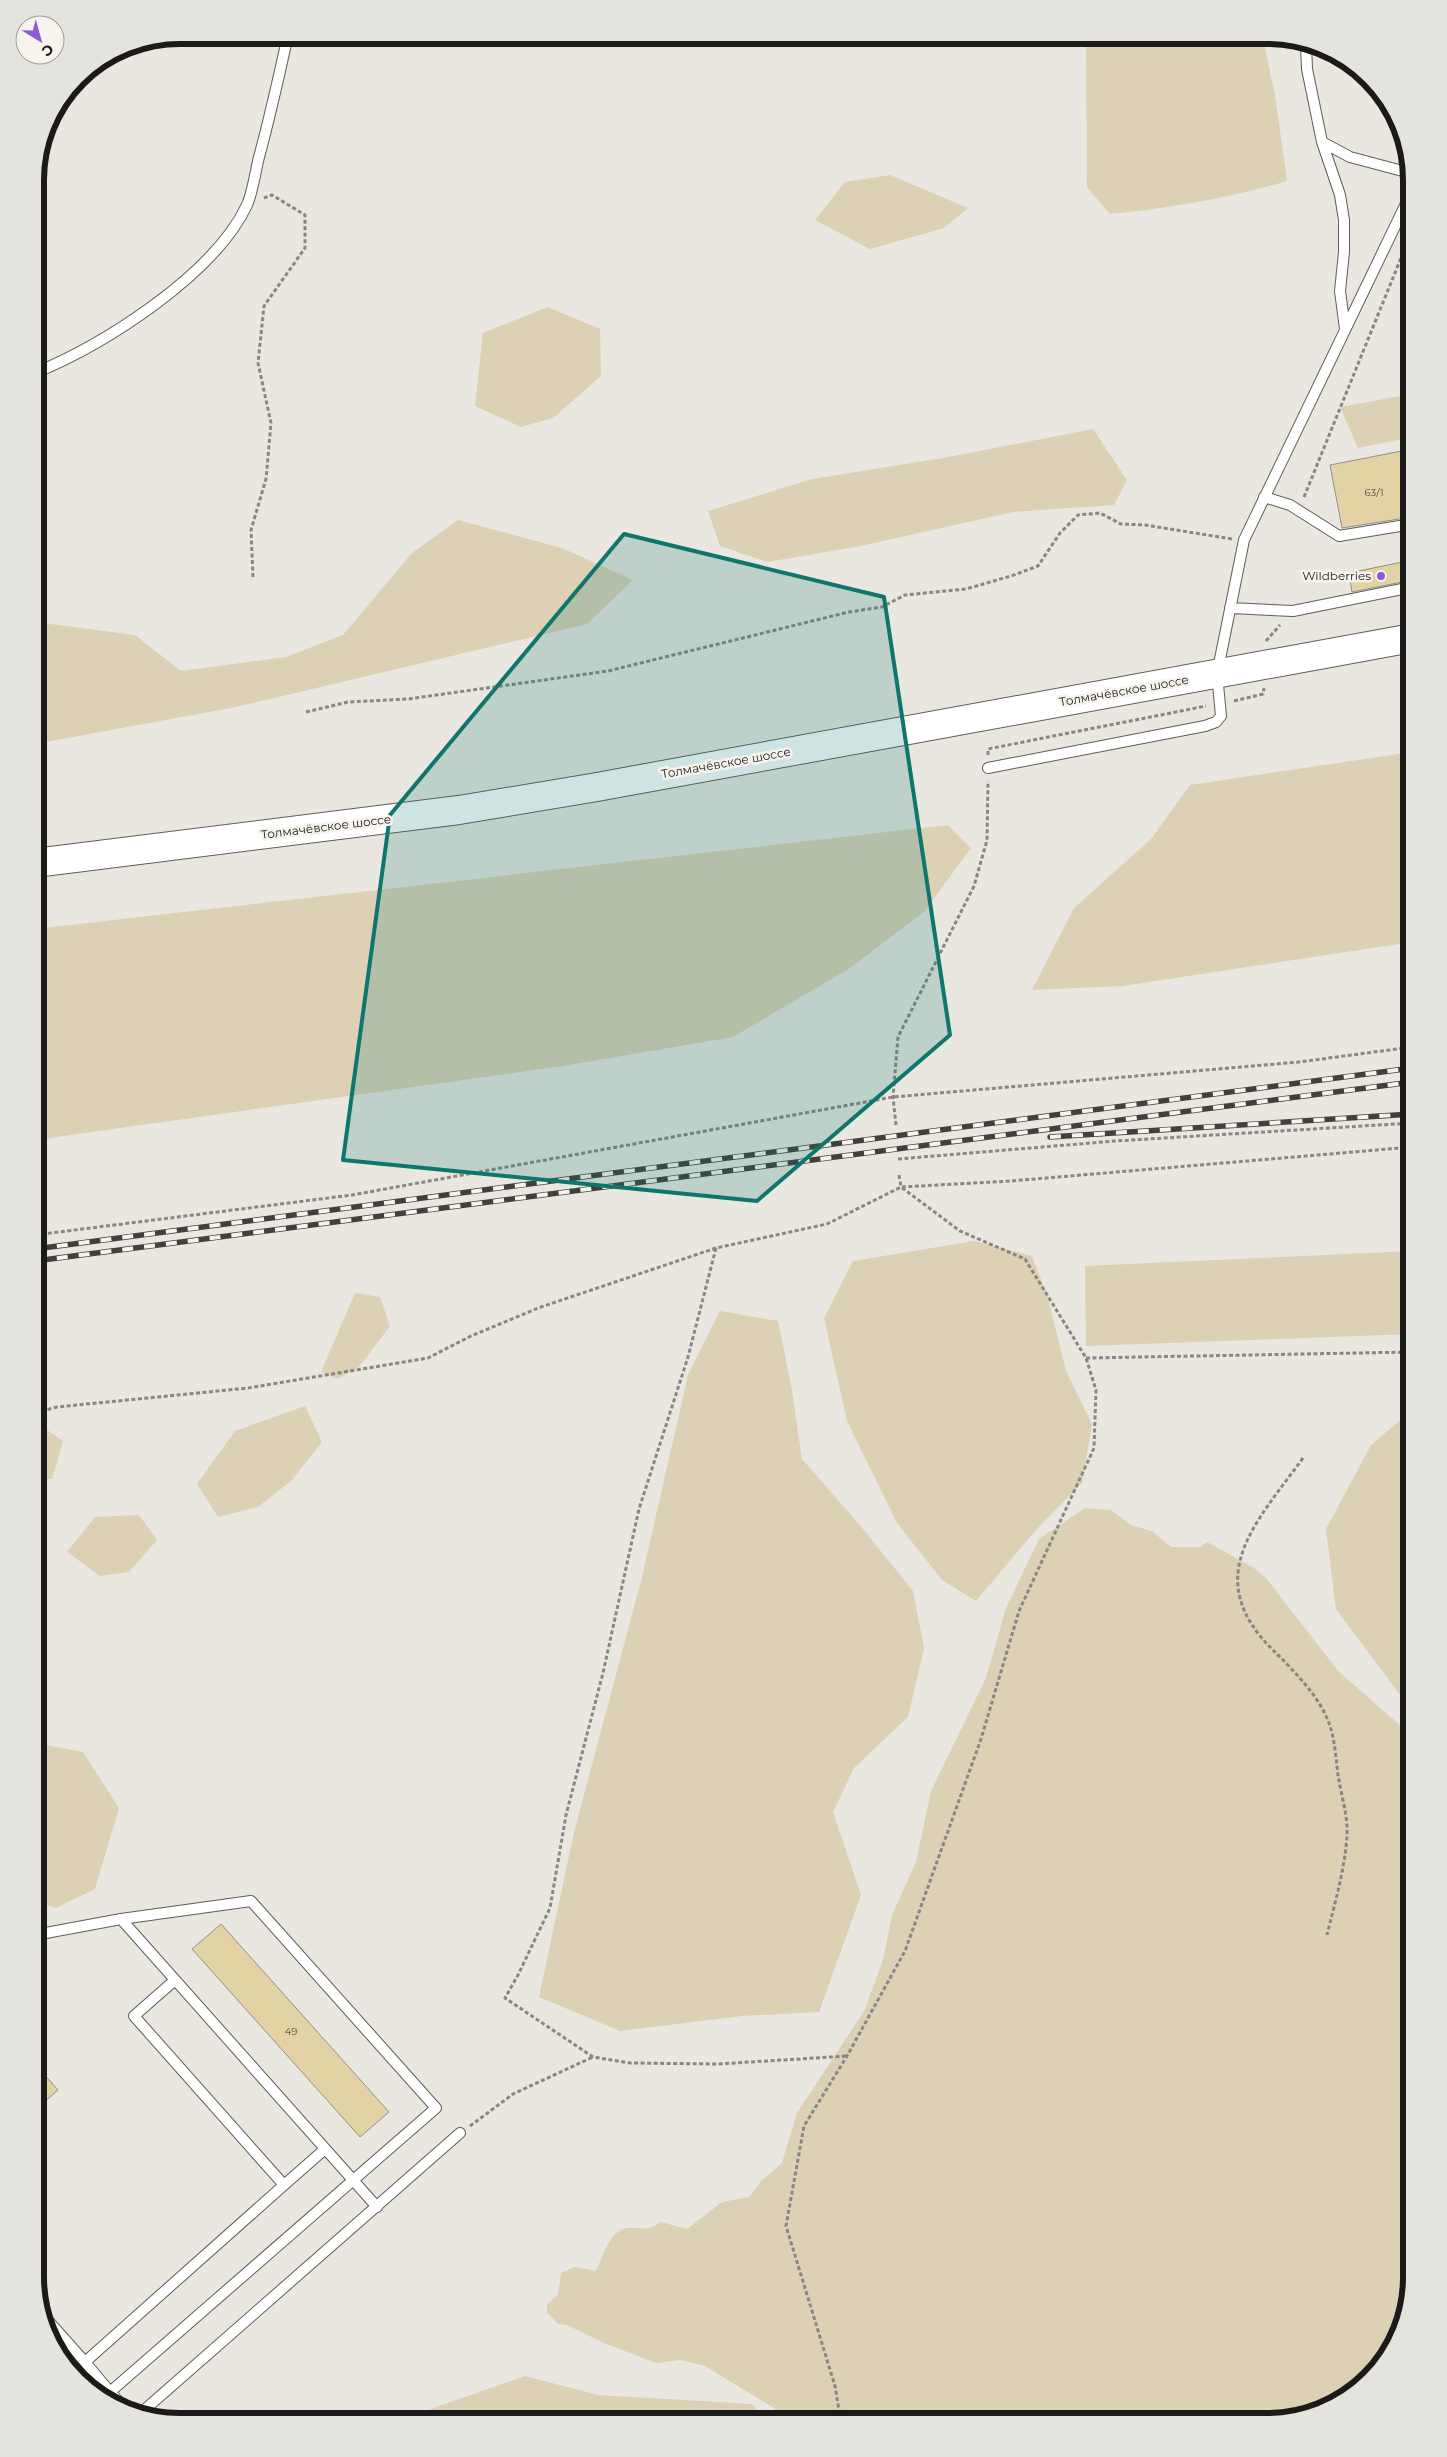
<svg xmlns="http://www.w3.org/2000/svg" width="1447" height="2457" font-family="Montserrat,sans-serif">
<rect width="100%" height="100%" fill="#eae7e1"/>
<!-- green -->
<path fill="#dcd1b5" d="M1086,35H1262L1275,95L1287,181C1229,198 1171,208 1110,214L1087,187Z
M890,175L968,208L944,228L870,249L815,220L845,182Z
M548,307L600,329L601,376L553,418L521,427L475,406L483,333Z
M1412,394V437L1358,448L1340,407Z
M1093,429L1127,480L1114,505L1013,512L856,547L767,562L720,546L708,511L812,479L943,458Z
M458,520L562,548L633,580L587,624L236,707L35,744V622L135,635L181,671L286,657L343,635L412,553Z
M1412,752V942L1123,986L1032,990L1074,908L1151,839L1190,785Z
M948,825L971,848L924,912L850,968L733,1037L563,1066L35,1140V929Z
M974,1241L1032,1256L1048,1298L1066,1371L1092,1424L1082,1483L1035,1531L976,1601L942,1580L897,1523L847,1421L824,1318L853,1261Z
M1412,1251V1334L1086,1346L1085,1266Z
M355,1293L380,1297L390,1326L359,1367L337,1379L321,1372Z
M720,1311L778,1321L791,1385L802,1459L859,1524L913,1591L924,1648L908,1717L854,1768L833,1812L861,1895L819,2012L742,2016L620,2031L539,1997L574,1832L642,1577L688,1375Z
M305,1406L322,1442L291,1481L258,1507L218,1517L197,1484L235,1431Z
M1412,1410V1711L1336,1609L1326,1529L1371,1445Z
M37,1423L63,1441L52,1479H35V1424Z
M1085,1508L1111,1510L1131,1525L1152,1531L1171,1547H1200L1207,1542L1254,1568L1266,1578L1339,1672L1401,1726L1412,1731V2048L1407,2051L1412,2054V2278L1388,2357L1331,2407L1267,2422H784L774,2408L705,2366L681,2360L656,2363L604,2343L567,2325L558,2324L547,2312V2304L558,2295L561,2273L575,2267L596,2271C603,2257 609,2231 627,2228C644,2227 645,2232 661,2222L687,2229L722,2202L749,2197L761,2181L782,2163L797,2113L864,2011L883,1960L892,1915L916,1862L931,1791L986,1678L1006,1608L1039,1539Z
M139,1515L157,1540L129,1572L100,1576L67,1552L95,1517Z
M35,1743L83,1752L119,1808L95,1889L56,1908L35,1902Z
M525,2376L598,2395L752,2404L768,2422H406L425,2411Z"/>
<!-- building -->
<path fill="#e3d2a4" stroke="#92908a" d="M1412,449V517L1342,528L1330,465Z
M1412,560V580L1352,592L1349,573Z
M221,1924L389,2112L360,2137L192,1949Z
M35,2064L58,2090L35,2110Z"/>
<g fill="none" stroke-linecap="round" stroke-linejoin="round">
<defs>
<path id="service" d="M1306,45L1307,69L1322,142L1350,157L1410,173
M1322,142L1340,195L1344,220V252L1340,291L1345,329
M35,373C105,344 214,275 247,205C253,191 255,173 259,157C270,117 279,76 288,35
M1264,497L1290,505L1339,536L1412,524
M1230,608L1293,611L1412,587
M988,768L1205,726L1216,722L1221,716L1217,674L1244,540L1412,191
M121,1919L251,1901L436,2108L110,2392L122,2405
M35,1935L121,1919L377,2207
M175,1980L134,2016L284,2185L325,2149
M44,2316L85,2362L284,2185
M85,2362L110,2392L102,2399
M142,2412L460,2133"/>
<path id="primary" d="M35,863L459,810L597,787L1412,638"/>
</defs>
<!-- service casing -->
<use href="#service" stroke="#5f5d58" stroke-width="12"/>
<!-- primary casing -->
<use href="#primary" stroke="#5f5d58" stroke-width="30"/>
<!-- path -->
<path stroke="#898783" stroke-width="3" stroke-dasharray="4 2.5" stroke-linecap="butt" d="M1304,497L1412,231
M253,577L251,530L266,479L271,423L258,363L264,306L305,248V215L272,195L264,198
M1266,641L1280,625
M1234,701L1263,694L1264,688
M306,712L348,702L408,699L608,671L849,612L882,607L905,595L966,589L1011,576L1038,566L1060,533L1078,515L1100,513L1121,524L1145,525L1232,539
M988,755V749L1206,706
M896,1125L893,1097L898,1037L974,886L987,840L988,781
M898,1159L1115,1141L1412,1123
M899,1175L901,1187L1011,1181L1412,1147
M35,1235L352,1195L893,1097L1299,1062L1412,1047
M716,1248L688,1357L639,1509L603,1673L566,1815L550,1908L518,1975L505,1998L593,2057L630,2063L718,2064L847,2056
M1086,1358L1412,1352
M35,1413L57,1407L248,1388L428,1358L471,1336L541,1307L716,1248L827,1224L901,1187L960,1231L1025,1259L1086,1358L1096,1390L1094,1448L1019,1611L981,1739L905,1951L847,2056L804,2126L786,2226L835,2386L841,2422
M1303,1458C1256,1523 1199,1578 1274,1651C1295,1672 1321,1698 1330,1726C1335,1741 1336,1759 1338,1775C1341,1794 1348,1816 1347,1835C1345,1869 1335,1902 1327,1935
M470,2126L513,2094L593,2057"/>
<!-- service -->
<use href="#service" stroke="#fff" stroke-width="10"/>
<!-- primary -->
<use href="#primary" stroke="#fff" stroke-width="28"/>
<defs>
<path id="rail" d="M1050,1137L1412,1114
M35,1249L1412,1068
M35,1261L1412,1082"/>
</defs>
<!-- rail casing -->
<use href="#rail" stroke="#42403d" stroke-width="5.5"/>
<!-- rail -->
<use href="#rail" stroke="#f7f4ee" stroke-width="4" stroke-dasharray="11" stroke-linecap="butt"/>
</g>
<!-- marked area -->
<path fill="#0f766e" fill-opacity="0.2" stroke="#0f766e" stroke-width="4" stroke-linejoin="round" d="M624,534L884,597L950,1035L757,1201L343,1160L390,815Z"/>
<!-- markers -->
<circle fill="#8c5cd5" stroke="#f7f4ee" stroke-width="2" cx="1381" cy="576" r="5"/>
<g text-anchor="middle" stroke-width="5" stroke-linejoin="round" paint-order="stroke">
<!-- number labels -->
<g font-size="10" fill="#4d483b">
<text x="1374" y="496">63/1</text>
<text x="291" y="2035">49</text>
</g>
<!-- poi labels -->
<g font-size="12" fill="#1b1a18" stroke="#f7f4ee" text-anchor="end">
<text x="1371" y="580">Wildberries</text>
</g>
<!-- street labels -->
<g font-size="12" fill="#1b1a18" stroke="#f7f4ee">
<text transform="translate(1124 691) rotate(-10)" y="4">Толмачёвское шоссе</text>
<text transform="translate(726 763) rotate(-10)" y="4">Толмачёвское шоссе</text>
<text transform="translate(326 827) rotate(-7)" y="4">Толмачёвское шоссе</text>
</g>
</g>
<!-- crop -->
<path d="M0 0H1447V2457H0ZM180 44H1267A136 136 0 0 1 1403 180V2277A136 136 0 0 1 1267 2413H180A136 136 0 0 1 44 2277V180A136 136 0 0 1 180 44Z" fill="#e5e3dd" fill-rule="evenodd"/>
<path fill="none" stroke="#1b1a18" stroke-width="6" d="M180 44H1267A136 136 0 0 1 1403 180V2277A136 136 0 0 1 1267 2413H180A136 136 0 0 1 44 2277V180A136 136 0 0 1 180 44Z"/>
<!-- north arrow -->
<g transform="translate(40 40) rotate(143)"><circle r="24" fill="#f7f4ee" stroke="#9f9d98"/>
<path d="M0-4L9 19L0 12L-9 19Z" fill="#8c5cd5"/>
<text y="-8" font-size="14" font-weight="bold" text-anchor="middle" fill="#1b1a18">С</text>
</g>
</svg>
